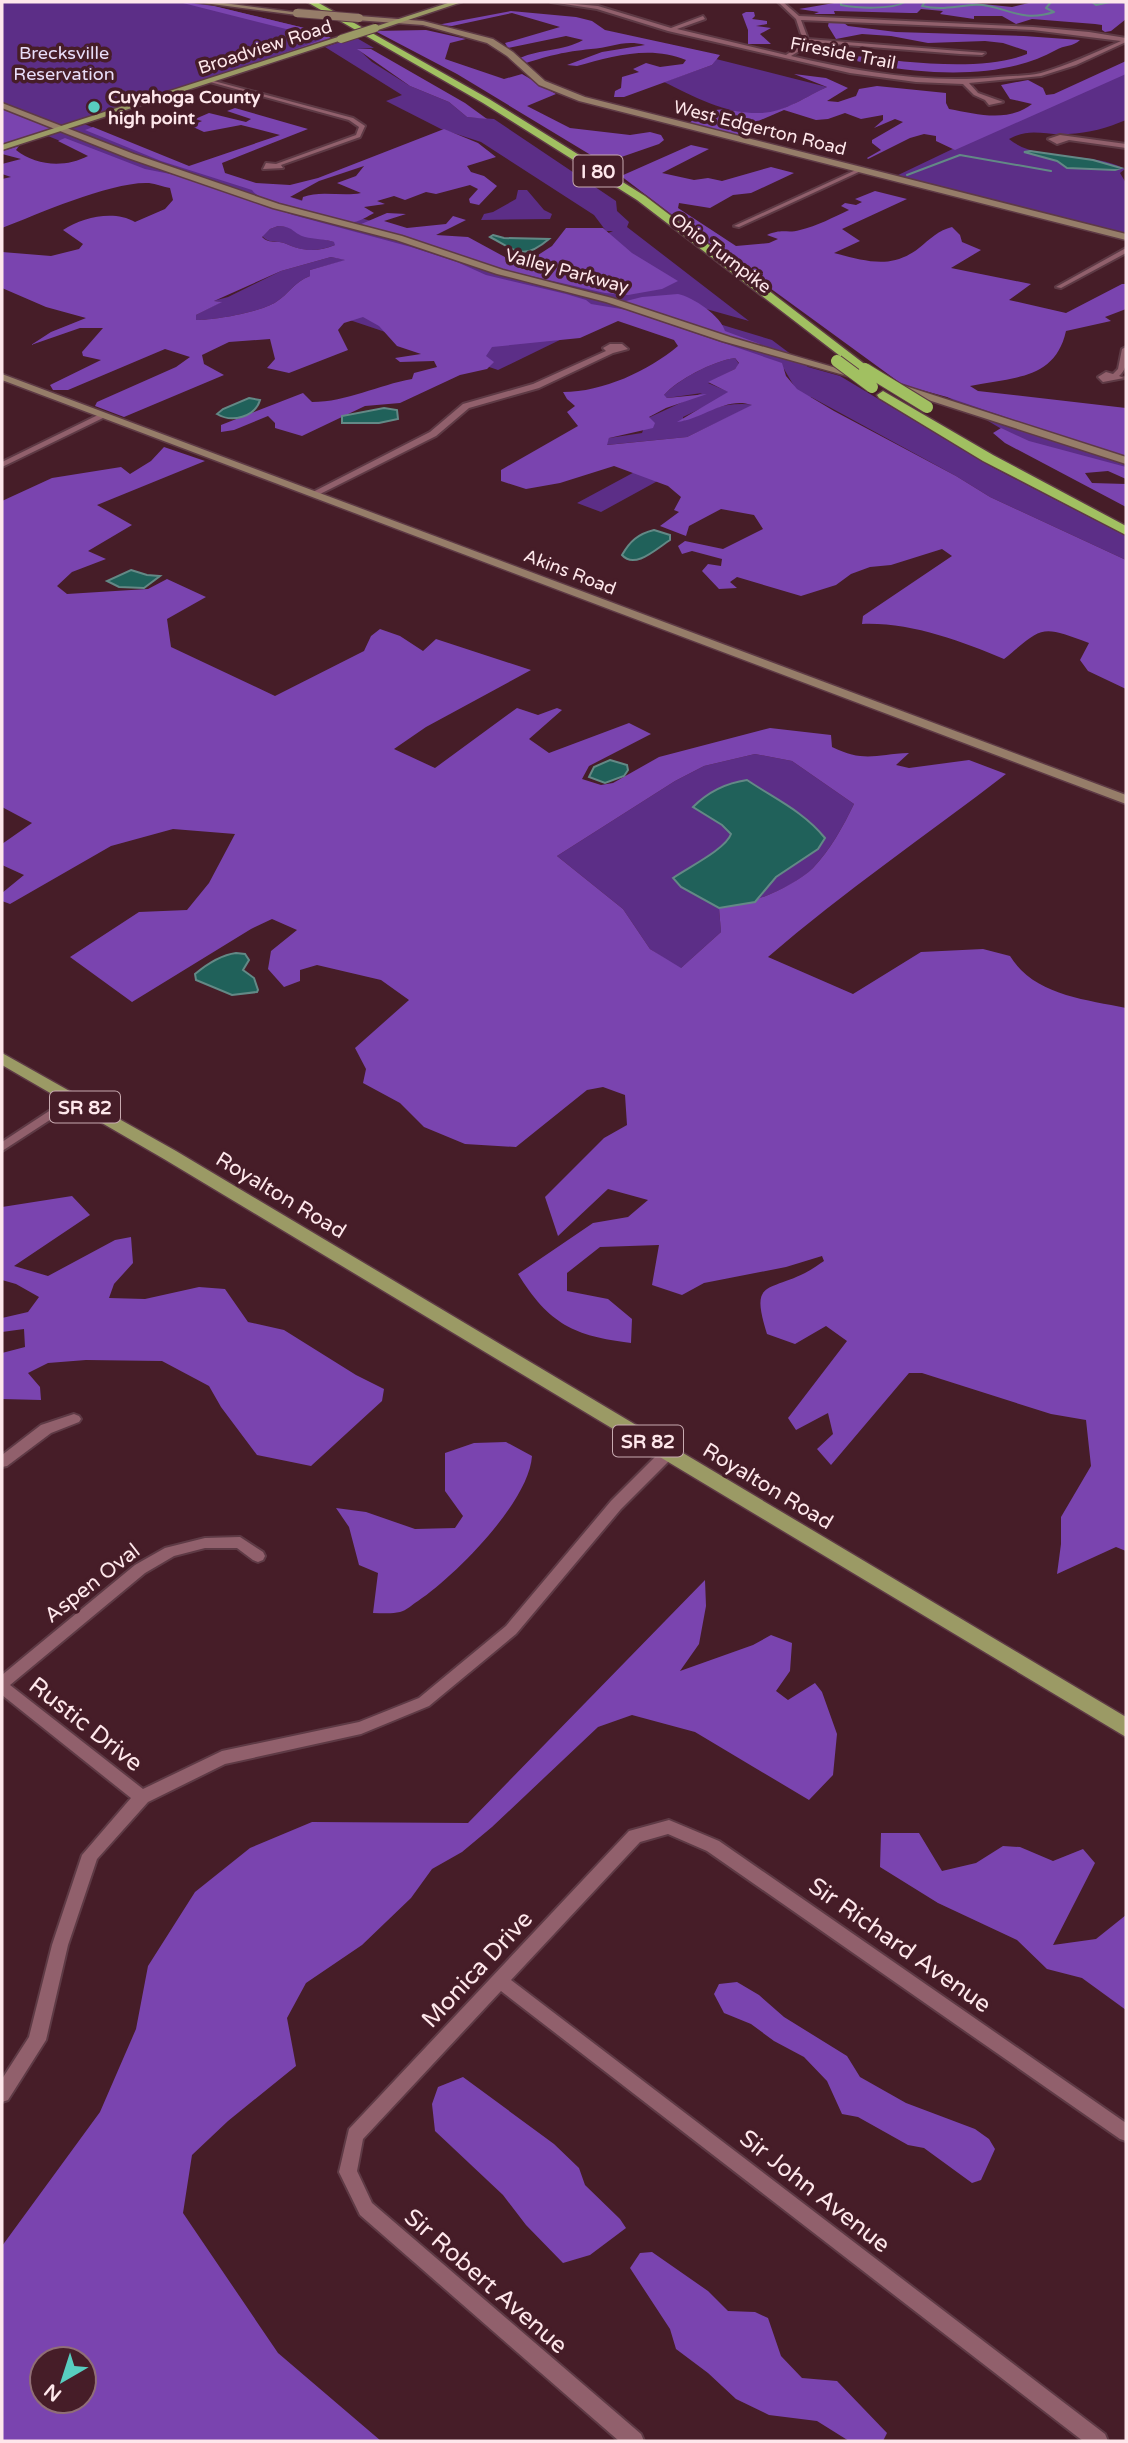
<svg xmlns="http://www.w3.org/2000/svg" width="1128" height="2443" font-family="'Varela Round',sans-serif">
<rect width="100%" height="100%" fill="#461d28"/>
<!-- green -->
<path fill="#5c2e87" d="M2,2H197L321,32L336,41L82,123L181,164L528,268L613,231H606L594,215L481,142L441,129L386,101L402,95L325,47L355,37L374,48L358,49L372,62L410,86L449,102L467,117L494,119L616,201L617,211L629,222L627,227L749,321L699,307L686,314L772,340L808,367L840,376L992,467L1126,536V560L990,497L956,476L811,397L601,512L577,503L794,386L784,369L609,316L498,370L317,309L429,263L85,151L43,134L8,145L2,143Z
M716,59L827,87C807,96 783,113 761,114C729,115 692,96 664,82L712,65Z
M1126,66V120C1107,128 1089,133 1068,134C1045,136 1031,127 1009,139C1037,163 1091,150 1125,169L1120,173L1126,183V236L894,177Z
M518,190H527L544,210L552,214L550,219L481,220L484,214L493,212L516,199Z
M278,226L292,227L300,234L335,242V245C315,253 302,251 284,243C275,240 269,244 262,236L270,229Z
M331,257L347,260L310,270V276C294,282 289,294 276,302C261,312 215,320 196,320V315L221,302L213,301L228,297L281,271Z
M735,358L739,364L735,369L708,383L729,392L710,404L683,417V421C705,410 729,401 754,405L687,437L606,445L609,438L642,433L648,418L702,393L667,398L663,396C677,380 713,361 735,358Z
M931,387L1126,445V473L1022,441Z
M755,754L792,761L854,804C843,827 830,850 813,868C793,888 747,906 719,908L721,932L680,969L650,949L623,909L557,856L675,781L704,766Z"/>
<!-- forest -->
<path fill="#7a44af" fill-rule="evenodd" d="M179,2L214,6L321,32L334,40L243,67L321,40L318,37Z
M831,2H963L1012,7L1033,2H1126V19L1111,31L1105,32L1102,30V25L1095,24L1032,19L1016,24L1002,16H974V19L940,14L943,11L921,9L917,13H910L834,11L835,14H814L819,12L799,9L834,3Z
M511,11L576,17L592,21L605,30L720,55L712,65L624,97H614L615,91L621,88L622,77L639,72L633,69L646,63L660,67L683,64L686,60C651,45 612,56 577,66L567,65L602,52L645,45C624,39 611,48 591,49C563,52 552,55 526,63L520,58C540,49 564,51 583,40L566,36L508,48L505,43L560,27L512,13L452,26L437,25Z
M746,12H754L755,16L752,19L767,21V24L756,26L771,28L760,34L771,44H748V30L742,14Z
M829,21H841L848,26L896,32L1024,36L1080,40C1073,47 1064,45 1056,50C989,88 879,71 809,48C824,47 841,54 856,56C904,62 983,72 1027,54V51L1003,43L985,41L928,43L891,36L862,34L836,39L828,26Z
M426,30L466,39L450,43L445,59L504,79L522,74L556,94L527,106L570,128L630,135L650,132L661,135L664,140L659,144L604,163L457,74L375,31Z
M357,49H371L465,103L487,119L467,117L449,102L410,86Z
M1126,61V74L955,150L936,141V136L924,134L910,138L868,159L867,158L881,150L872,143V140L903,122L895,119L874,128L883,120V115L861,119L845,113L828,119L816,120L784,110L742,128L746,133L736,137L688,124C718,99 729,114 760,113C783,113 807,96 827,87L794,74L826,78L848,88L827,101L838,102L856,96L859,89L877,86L946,93V103L949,109C977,114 1007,123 1032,104L1010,99L1001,85L1028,80L1043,88L1046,95L1054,94Z
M2,108L54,129L2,145Z
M235,108L308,129L222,163L225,173L256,183L290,185L318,178L444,129L478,143L496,157L467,166L471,172L484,176L497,186L479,205L470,203L469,199L478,189L470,185L436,194L426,192L405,200L394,196L377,201L385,204L364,207L374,213C368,216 361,221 354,222C336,224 261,205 252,190L161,161L85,130L93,127L189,166L280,135L241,125L204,132L191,126L202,121L195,119L209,113L246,122L251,119L227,111ZM364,166L356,176L337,183L361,193C342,197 321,190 303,197L302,201L290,197L319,181Z
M65,138L145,169L185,177L293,215L411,247L457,262L486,275L566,294L586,300L591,304L627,310L782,363L786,376L797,389L834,411L956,476L990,497L1126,560V689L1088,671L1080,660L1089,643C1040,625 1044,626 1004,659C961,641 910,622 862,624L863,616L952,556L942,549L891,565L870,567L851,574L836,585L801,596L737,577L730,582L737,588L719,589L702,571L708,564L721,566L722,559L692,551L682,554L678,546L685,541L723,549L763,529L754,515L721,509L689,526L686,536L660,526L679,512L674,510L681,497L668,486L614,466L560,483L526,489L501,481V470L578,426L567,412L575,406L567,399L563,392C603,392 648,371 678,346L674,340L618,321L580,338L492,347L486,356L494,362L487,369L460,375L400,403L365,406L302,436L275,428V423L268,416L234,430L221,432V425L303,393L312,402C347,402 378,385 412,379L414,373L437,367L434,361L400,362L395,358L421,354L397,346L379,326L363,317L344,323L338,330L348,350L289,373L267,368L275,359L270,339L229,342L202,355L204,364L224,375L124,417L95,406L97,402L176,367L190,357L165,349L68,390H53L50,385L101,360L83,356L82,352L103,328H80L31,345L51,332L86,318L46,307L2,288V252L51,256L79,249L83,244L63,230C83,217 114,210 135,222L165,209L173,200L170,188C164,187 156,184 149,183C112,181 38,214 2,228V179L11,177L2,174V164L21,159L2,154V151L19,146L16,150C36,166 65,168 88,156L58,141ZM278,226C295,227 292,233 305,237C314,239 325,239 334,242L335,245C316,253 302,251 284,243C275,240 269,244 262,237L270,229ZM331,257L345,260L310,270V276C294,282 289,294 276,302C261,312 215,320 196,320V315L222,302L214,301L281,271ZM735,358L739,363L735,369L708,382L728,392L677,422C703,419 726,396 752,405L687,437L607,445L609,438L653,428L655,423L649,417L666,408L707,394L667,398L664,395C677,380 713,361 735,358Z
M691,145L709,149L662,173L694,180L708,178L722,181L771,167L794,173L751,193L733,195L710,208L679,203L678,208L736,246L769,243L778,239L767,235C783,228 787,234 800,230C817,226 834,217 849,210L841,206L845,203L856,205L862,202L855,199L875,191L907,199L842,229L860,241L834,253C866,261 891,270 919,248C930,239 939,230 952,227L960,235L962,242L981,250L951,268L1031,284L1009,300L1066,313L1122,284H1126V309L1105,317L1111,321L1066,331C1055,381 1011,377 970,386L978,391L1126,408V458L947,397L903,385L722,253L621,176Z
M387,213L406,214L384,221L407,228L446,224L453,216L466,220L436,235L468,237L514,262L535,257L552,246L566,228H603L632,253L678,281L662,289L628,295L605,293L500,269L359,225Z
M678,294C693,297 721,316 725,331L760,344L754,345L622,302L642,297Z
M1001,428L1029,441L1126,467V479L1108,471L1085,473L1092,483L1126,484V507L1005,443L993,433Z
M164,447L205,461L97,505L132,525L88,551L106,559L72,572L57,586L67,594L131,590L148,589L167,579L206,597L167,619L171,647L275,696L364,651L371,636L380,629L400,636L423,651L436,639L531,670L426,727L394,749L435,768L517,708L538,715L557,708L562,710L529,739L549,753L629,723L651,734L589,766L582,779L601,785L613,783L659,757L770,728L831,735L832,747C865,763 876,754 909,753L896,765L909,768L969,760L1006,774C927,835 844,891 768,957L853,994L921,952L983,949L1010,956C1034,995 1084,999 1126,1008V1551L1116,1547L1057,1574L1061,1544V1517L1091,1466L1086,1420L1051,1414L922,1373H909L831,1465L817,1449L833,1434L828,1413L796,1430L788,1418L847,1341L826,1326L795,1344L767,1334C750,1280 767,1292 805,1273C811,1270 818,1265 824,1261L822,1256L786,1267L704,1283L682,1295L652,1285L659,1245L600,1247L567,1273V1291L608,1299L632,1319L631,1343C574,1336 549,1324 518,1274L593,1223L628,1217L648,1200L608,1189L558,1236L545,1197L604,1138L627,1125L625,1095L603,1087L587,1090L516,1147L465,1144L424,1127L400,1103L363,1083L366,1069L355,1048L409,1000L381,980L317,965L300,970V981L284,987L268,969L271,951L297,930L272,919L251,929L132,1002L70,957L139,912L187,910L209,883L235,834L173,829L111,846L10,904L2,901V893L24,875L2,865V844L32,823L2,807V501L52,478L121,467L130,474L151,461ZM755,754L792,761L854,804C843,827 830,850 813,868C792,888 747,906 719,908L721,932L681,968L650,949L623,909L557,856L675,781L704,766Z
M72,1196L90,1215L14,1266L48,1276L115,1240L131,1237L133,1263L114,1284L109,1298L145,1299L199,1287L225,1289L248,1322L284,1330L356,1375L384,1389L382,1401L311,1466L257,1455L221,1407L209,1386L162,1361L86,1360L48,1363L28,1373L40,1387L41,1400L2,1399V1353L25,1347L24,1329L2,1332V1318L28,1312L39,1297L16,1284L2,1280V1207Z
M506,1442L532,1456C529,1502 455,1576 418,1601C413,1604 406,1611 400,1612C392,1614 382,1613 373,1613L378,1573L359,1565L349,1527L336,1508L366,1512L415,1529L455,1528L463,1516L445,1491V1453L474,1443Z
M705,1580L706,1606L699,1644L680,1671L753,1645L771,1635L792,1643L790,1671L776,1691L788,1700L815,1683L822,1692L837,1734L833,1775L809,1800L695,1732L632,1715L598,1727L492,1827L462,1852L432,1869L411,1898L362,1945L306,1983L287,2018L296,2066L228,2121L192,2155L183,2213L278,2353L381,2441H2V2246L100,2112L136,2029L148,1966L195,1892L250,1848L312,1822L468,1823ZM42,2359H84V2401H42Z
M881,1833H919L942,1871L976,1863L1003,1846L1020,1847L1053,1861L1083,1849L1095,1863L1053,1945L1096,1939L1126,1915V2010L1082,1978L1047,1969L1017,1940L938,1903L880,1867Z
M737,1982L759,1995L784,2017L847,2056L860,2077L906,2103L975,2129L989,2139L995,2149L981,2180L972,2183L924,2148L908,2145L858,2117L842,2114L827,2081L804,2057L774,2041L751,2024L724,2013L714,1994L719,1984Z
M463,2077L554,2144L579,2168L585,2185L620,2219L626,2228L590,2255L563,2263L526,2225L503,2195L435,2131L432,2104L438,2087Z
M652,2252L708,2291L728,2311L755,2312L768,2318L781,2356L802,2378L837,2381L887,2433L883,2441H849L817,2421L769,2415L736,2399L708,2373L676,2349L670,2329L630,2268L640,2253Z"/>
<!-- water -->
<path fill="#20615a" stroke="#638986" stroke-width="2" d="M1030,151L1093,160L1121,168L1115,170L1067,168L1057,161L1024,152Z
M493,235L504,238L549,239C523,261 517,251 490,237Z
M249,398L260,400C255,417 232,423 217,414L223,409Z
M384,408L397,410L398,419L379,423H342V416Z
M654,530L670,535V540C657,548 635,570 622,555C630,541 638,534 654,530Z
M131,570L147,575L160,576L144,588L119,587L107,581Z
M610,760L627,765L628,770L624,776L605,783L589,777L594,767Z
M747,780C775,799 803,811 825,838L818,849L776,877L755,902L719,908L681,887L673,878C687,868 726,849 731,834L722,825L693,807C708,792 726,783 747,780Z
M236,953L245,954L249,960L243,970L254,978L258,990L257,992L232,995L196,980L195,974C207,964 221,955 236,953Z"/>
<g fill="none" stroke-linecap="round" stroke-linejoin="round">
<!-- stream -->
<path stroke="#638986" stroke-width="2" d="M841,2V5C857,8 891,10 905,2
M925,2L922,6C939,10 955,7 972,5C1003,3 1018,24 1054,12L1046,8L1051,2H1071
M1092,2L1096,5L1110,2
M1122,2L1126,3
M907,175L960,155L1051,171"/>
<defs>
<path id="street" d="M551,2L598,6L671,28L703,16L705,19L677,29L786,55L800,46L803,40L796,19L778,2H783L799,16L1033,27L1089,32L1126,38V42L1076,65L1041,76L969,83L978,93L1003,102L989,105L985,100L974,95L963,84L916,82L850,73L668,31L597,9ZM801,20L1033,30L1121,41C1094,53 1069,65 1041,73C1027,76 1012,76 998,77C928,84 860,72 791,56L804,48L808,42L960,54L982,55L985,53L808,39Z
M210,80L353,118L365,126L360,137L281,165L283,168L263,169L266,163L276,164L356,135L359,127L349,120L210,82Z
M1060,135L1126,144V148L1069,140L1057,144L1048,139Z
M858,169L863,170L739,227L734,226Z
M1126,248V253L1061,288L1056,287Z
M610,344H622L628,349L613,353L539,388L469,408L436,436L316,496L309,494L430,432L463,404L533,384L606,351L603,348Z
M1126,347C1127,357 1128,368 1119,376L1124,378L1103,382L1098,377L1106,372L1113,374L1118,369L1122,349Z
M102,413L106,415L105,417L2,467V462Z
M72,1096L78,1100L76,1103L2,1151V1142Z
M74,1414L79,1416L81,1419L79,1422L51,1433L7,1466L2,1467V1455L41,1425Z
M668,1448L673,1449L675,1453L673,1457L621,1509L516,1634L429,1706L361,1734L225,1764L148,1802L97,1859L68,1945L46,2040L8,2100L2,2102V2079L29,2037L52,1945L82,1855L131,1798L2,1695V1675L135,1565L165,1548L205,1538L240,1537L263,1552L265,1556L263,1560L258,1562L253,1560L237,1548H205L174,1556L145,1573L10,1685L143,1789L222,1751L359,1722L419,1698L506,1626L611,1501L663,1449Z
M669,1820L719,1841L1126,2123V2141L1120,2139L707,1851L668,1834L640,1842L511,1980L1105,2434L1108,2441H1083L501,1991L363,2139L357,2171L372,2203L641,2434L644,2441H619L360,2215L339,2172L349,2129L629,1831Z"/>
<path id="secondary" d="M196,2H216L301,13L297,15Z
M359,16L423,21L493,39L513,52L545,81L585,97L1126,234V240L579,101L539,85L507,56L487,43L423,25L356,20Z
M2,103L134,154L279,204L402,236L503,270L612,298L730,337L867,377L862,380L722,341L606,302L497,274L396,240L273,208L128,158L2,108Z
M2,374L1126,795V804L2,380Z
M888,383H896L1126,457V464L888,387Z"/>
<path id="primary" d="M451,2H462L378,30L371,28Z
M338,37L345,39L2,150V145Z
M2,1053L176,1151L1126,1717V1737L164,1159L2,1065Z"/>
<path id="highway" d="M307,2H317L489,99L645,196L871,369L861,372L637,200L483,103Z
M883,391L993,455L1126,526V535L983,461L879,398L877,395Z"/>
</defs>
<!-- street casing -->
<use href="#street" stroke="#5e3a45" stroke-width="4"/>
<!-- secondary casing -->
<use href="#secondary" stroke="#5e3a45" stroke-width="3"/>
<!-- primary casing -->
<use href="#primary" stroke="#5e3a45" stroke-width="3"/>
<!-- highway casing -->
<use href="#highway" stroke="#5e3a45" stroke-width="3"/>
<!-- street -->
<use href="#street" fill="#91606c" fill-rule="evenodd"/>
<!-- secondary -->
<use href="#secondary" fill="#967d69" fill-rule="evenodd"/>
<!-- primary -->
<use href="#primary" fill="#9b9a65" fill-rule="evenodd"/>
<!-- highway -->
<use href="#highway" fill="#a1c061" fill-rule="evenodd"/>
<defs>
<path id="secondary-bridge" d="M297,13L359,18"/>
<path id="primary-bridge" d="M341,39L375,28"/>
<path id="highway-bridge" d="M837,361L872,387
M865,369L927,407"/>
</defs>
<!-- secondary-bridge casing -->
<use href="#secondary-bridge" stroke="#5e3a45" stroke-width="10" stroke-linecap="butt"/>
<!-- primary-bridge casing -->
<use href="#primary-bridge" stroke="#5e3a45" stroke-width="10" stroke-linecap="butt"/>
<!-- highway-bridge casing -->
<use href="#highway-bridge" stroke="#5e3a45" stroke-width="14" stroke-linecap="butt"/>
<!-- secondary-bridge -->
<use href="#secondary-bridge" stroke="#967d69" stroke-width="8"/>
<!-- primary-bridge -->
<use href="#primary-bridge" stroke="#9b9a65" stroke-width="8"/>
<!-- highway-bridge -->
<use href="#highway-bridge" stroke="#a1c061" stroke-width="12"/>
</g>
<!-- markers -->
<circle fill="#58cec0" stroke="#461d28" stroke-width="2.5" cx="94" cy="107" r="7"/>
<g text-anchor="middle" stroke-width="7" stroke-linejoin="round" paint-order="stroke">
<!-- far-street labels -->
<g font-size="18" fill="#fee7eb" stroke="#461d28">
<text transform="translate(265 47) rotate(-18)" y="6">Broadview Road</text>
<text transform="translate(843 53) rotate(11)" y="6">Fireside Trail</text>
<text transform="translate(760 128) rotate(14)" y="6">West Edgerton Road</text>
<text transform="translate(721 253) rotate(37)" y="6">Ohio Turnpike</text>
<text transform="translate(567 271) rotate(15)" y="6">Valley Parkway</text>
<text transform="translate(570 572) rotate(21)" y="6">Akins Road</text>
</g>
<!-- far-park labels -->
<g font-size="18" fill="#e9def9" stroke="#461d28">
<text x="64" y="59">Brecksville<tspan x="64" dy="21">Reservation</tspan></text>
</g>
<!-- far-poi labels -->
<g font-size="18" font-weight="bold" fill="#fee7eb" stroke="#461d28" text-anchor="start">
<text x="108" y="103">Cuyahoga County<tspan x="108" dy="21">high point</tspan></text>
</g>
<!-- shield labels -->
<g fill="#461d28" stroke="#c7aab0" stroke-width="2">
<rect x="573.5" y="155.5" width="49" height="31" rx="5"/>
<rect x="50" y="1091.5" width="70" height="31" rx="5"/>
<rect x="613" y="1425.5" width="70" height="31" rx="5"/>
</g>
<g font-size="19" font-weight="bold" fill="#fee7eb">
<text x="598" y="178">I 80</text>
<text x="85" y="1114">SR 82</text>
<text x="648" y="1448">SR 82</text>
</g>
<!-- street labels -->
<g font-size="21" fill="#fee7eb" stroke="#461d28">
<text transform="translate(281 1195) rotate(31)" y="7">Royalton Road</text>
<text transform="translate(768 1486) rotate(31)" y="7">Royalton Road</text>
<text transform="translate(92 1583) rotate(-38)" y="7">Aspen Oval</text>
</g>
<!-- near-street labels -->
<g font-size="24" fill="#fee7eb" stroke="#461d28">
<text transform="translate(86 1724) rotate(38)" y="8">Rustic Drive</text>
<text transform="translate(900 1945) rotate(35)" y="8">Sir Richard Avenue</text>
<text transform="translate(477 1969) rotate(-47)" y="8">Monica Drive</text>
<text transform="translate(815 2191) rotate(38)" y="8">Sir John Avenue</text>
<text transform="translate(486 2281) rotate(41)" y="8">Sir Robert Avenue</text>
</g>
</g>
<!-- border -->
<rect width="1128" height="2443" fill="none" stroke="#fee7eb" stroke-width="7"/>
<!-- north arrow -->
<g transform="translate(63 2380) rotate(219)"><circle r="33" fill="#461d28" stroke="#906e76" stroke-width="2"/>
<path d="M0-5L12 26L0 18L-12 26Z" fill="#58cec0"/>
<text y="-10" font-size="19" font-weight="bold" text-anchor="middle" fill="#fee7eb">N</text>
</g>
</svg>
